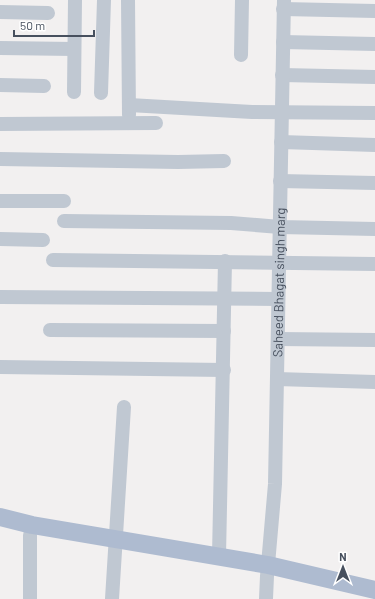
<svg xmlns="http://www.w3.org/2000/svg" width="375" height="599" font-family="Barlow,sans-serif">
<rect width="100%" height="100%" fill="#f2f0f0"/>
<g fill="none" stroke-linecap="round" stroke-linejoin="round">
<!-- minor -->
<g stroke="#c0c8d2" stroke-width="14">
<path d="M128,0L129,115"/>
<path d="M283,9L375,11"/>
<path d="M0,12L48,13"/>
<path d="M283,42L375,44"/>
<path d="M0,48L74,49"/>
<path d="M241,55L242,0"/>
<path d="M282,75L375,77"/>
<path d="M0,85L44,86"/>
<path d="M74,92L75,0"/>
<path d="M101,93L104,0"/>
<path d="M129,105L252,112L375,113"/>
<path d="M0,124L156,123"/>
<path d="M281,142L375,145"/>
<path d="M0,159L178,162L224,161"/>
<path d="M280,181L375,183"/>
<path d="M0,201H64"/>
<path d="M64,221L231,223L280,227L375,229"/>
<path d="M0,239L43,240"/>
<path d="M53,260L375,264"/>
<path d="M0,297L278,299"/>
<path d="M50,330L224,331"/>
<path d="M278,339L375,340"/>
<path d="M0,367L224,370"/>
<path d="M277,379L375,382"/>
<path d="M30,535V599"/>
<path d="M219,556L225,261"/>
<path d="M112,599L124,407"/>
<path id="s1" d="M266,599L267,576L275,484L284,0"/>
</g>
<!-- major -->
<path stroke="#aebbd0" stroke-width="18" d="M0,517L32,525L268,565L375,590"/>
</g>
<g text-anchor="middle" stroke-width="3" stroke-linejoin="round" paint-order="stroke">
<!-- street labels -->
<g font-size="13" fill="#47505e" stroke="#fff">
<text dy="5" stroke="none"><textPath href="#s1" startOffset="317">Saheed Bhagat singh marg</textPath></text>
</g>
</g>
<!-- north arrow -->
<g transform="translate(343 567)" stroke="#ffffff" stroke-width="3" paint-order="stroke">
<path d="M0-3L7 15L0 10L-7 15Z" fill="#47505e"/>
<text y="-6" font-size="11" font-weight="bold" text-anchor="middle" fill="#47505e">N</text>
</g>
<!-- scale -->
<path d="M14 30v6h80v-6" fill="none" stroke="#47505e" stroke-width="2"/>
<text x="20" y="30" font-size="12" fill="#47505e" stroke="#ffffff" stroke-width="3" paint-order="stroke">50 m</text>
</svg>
